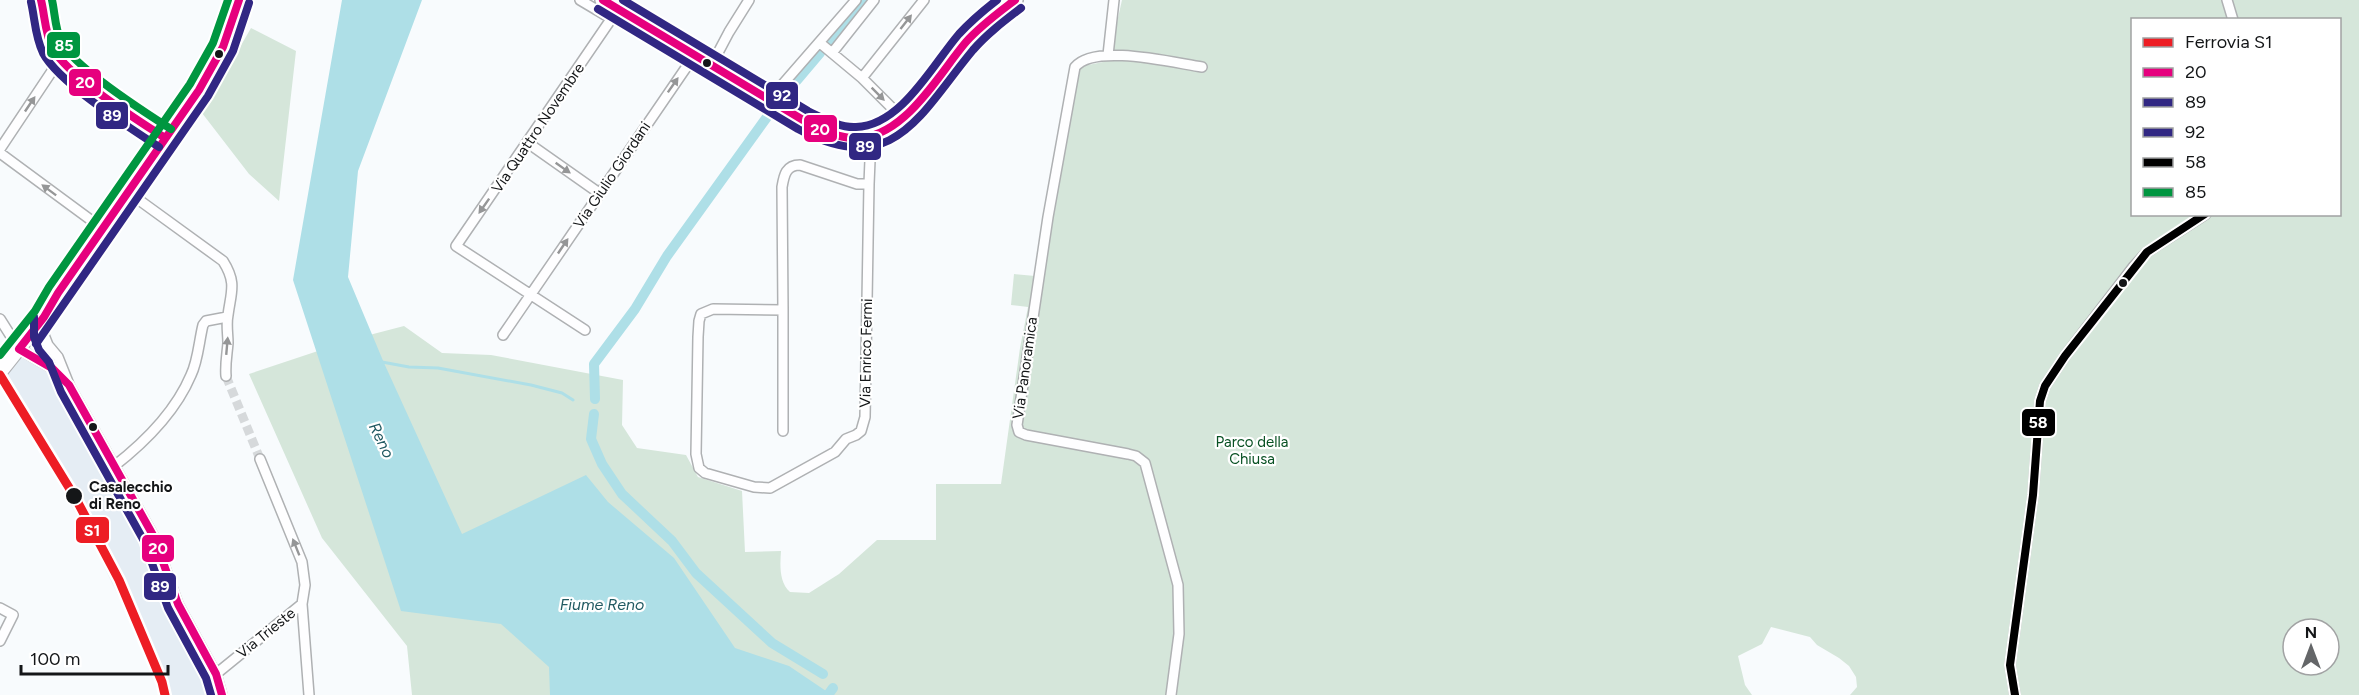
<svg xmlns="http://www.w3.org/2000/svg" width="2359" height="695" font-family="Figtree,sans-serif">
<rect width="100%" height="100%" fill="#f8fbfd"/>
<!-- built -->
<path fill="#e5edf4" d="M0,344L4,351L49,369L69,389L162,567L211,673L217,695H159L157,684L137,634L89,536L0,383Z"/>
<!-- green -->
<path fill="#d5e6da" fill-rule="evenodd" d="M1122,0H2359V695H1850L1857,687L1856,677L1849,666L1839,658L1817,645L1810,637L1771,627L1762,644L1738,656L1745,685L1752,695H412L407,646L322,538L249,374L354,339L404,326L442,353L491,355L623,380L622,425L637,448L686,455L698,477L742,491L745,552L781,551C780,565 779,582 790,592L809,593L839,574L877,540H936V484H1001L1020,348L1028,307L1011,305L1014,274L1035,276L1078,67L1103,62L1109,58ZM2132,20H2340V214H2132ZM2293,629H2329V665H2293Z
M251,28L296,51L279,201L249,174L202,113Z"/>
<!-- water -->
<path fill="#aedfe7" d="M342,0H422L358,171L348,277L384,363L462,534L586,475L608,502L674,558L735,648L789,666L832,695H550L549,667L501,624L401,611L293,280Z"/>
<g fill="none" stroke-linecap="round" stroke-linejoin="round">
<!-- stream -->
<path stroke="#aedfe7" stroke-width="3" d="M382,362L409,367L438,368L531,385L562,393L573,400"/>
<!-- canal -->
<path stroke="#aedfe7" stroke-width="10" d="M831,40L865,0
M787,92L820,53
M595,399L594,364L635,309L667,256L767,117
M594,414L591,439L602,464L622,494L672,541L696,573L772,643L823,674
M828,695L833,688"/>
<!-- street-tunnel -->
<path stroke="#d6d9db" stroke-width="9" stroke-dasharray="9 4.5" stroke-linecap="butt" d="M226,376L260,459"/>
<defs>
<path id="street" d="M41,0C45,15 46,35 53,49C64,70 142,124 165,138
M580,0L612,19
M2227,0L2233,20
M820,43L862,78L902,118
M832,53L874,0
M1108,55L1114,0
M711,66L729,32L749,0
M862,78L924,0
M769,100L856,0
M528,143L599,193
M0,149L60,59
M0,153L103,229
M869,184L865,417L861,431L856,435L846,439L835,452L770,488L754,487L705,473L699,468L696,454L698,337L699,321L701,314L713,309L783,310L782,187C784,175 786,165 800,165L857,184H869L871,136
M128,192L223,261C237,283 231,292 228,315C226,324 228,334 228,343C227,355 225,364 226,376
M783,310V431
M44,317V335L48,345L58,357L70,387L154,537L178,604L216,674L222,695
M0,319L19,349L52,368L69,385
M585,330L456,246L618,9
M503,335L694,56
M260,459L302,562L305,585L302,604L309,695
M113,467C144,443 175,413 191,375C198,361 199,341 203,325L206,321L227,317
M0,608L13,615L0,641
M216,674L302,604
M1171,695L1179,634L1178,585L1145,463L1136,456L1128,454L1026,435L1019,432L1017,425L1048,217L1075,67C1094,43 1174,63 1202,67
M2015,695L2010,665L2033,495L2040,401L2045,386L2065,356L2134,266L2147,252L2206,214"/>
<path id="secondary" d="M0,372L44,317L58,293L199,90L223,47L239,0"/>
<path id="primary" d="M603,0L803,120C820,129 839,139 859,138C905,136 939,73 966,42C980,26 997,13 1015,0"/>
</defs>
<!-- street casing -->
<use href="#street" stroke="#afb1b3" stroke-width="12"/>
<!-- secondary casing -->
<use href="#secondary" stroke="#afb1b3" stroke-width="16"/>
<!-- primary casing -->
<use href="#primary" stroke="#afb1b3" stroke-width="18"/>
<!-- street -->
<use href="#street" stroke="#fefeff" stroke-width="9"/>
<!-- secondary -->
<use href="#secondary" stroke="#fefeff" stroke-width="14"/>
<!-- primary -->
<use href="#primary" stroke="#fefeff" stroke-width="15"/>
<defs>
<path id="bus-1" d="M41,0C45,16 45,35 53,49C70,78 136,119 165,138
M603,0L803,120C818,128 833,136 850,138C902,143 937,76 966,42C980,26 998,13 1015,0
M222,695L216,674L178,604L154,537L69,385L52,368L19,349L44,317L58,293L199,90L223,47L239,0"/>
<path id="bus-2" d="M31,2C35,19 35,37 43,53C59,83 130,128 159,147
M598,9L798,129C894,180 919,115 973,50C987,34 1004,21 1021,8
M34,317V337L39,350L49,362L61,392L144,541L168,608L206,678L211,695
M36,344L208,96L233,51L249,3"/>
<path id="bus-3" d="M623,0L808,111C823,118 839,128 856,127C901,126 933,64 959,34C971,21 984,10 997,0"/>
<path id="bus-4" d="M2015,695L2010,665L2033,495L2040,401L2045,386L2065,356L2147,252L2205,214"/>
<path id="bus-5" d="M52,0C55,13 55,29 61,41C72,66 146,113 171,129
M0,355L35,311L49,287L190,84L213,43L228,0"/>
</defs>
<!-- bus-1 casing -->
<use href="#bus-1" stroke="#fff" stroke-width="12"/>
<!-- bus-2 casing -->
<use href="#bus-2" stroke="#fff" stroke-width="12"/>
<!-- bus-3 casing -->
<use href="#bus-3" stroke="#fff" stroke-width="12"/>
<!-- bus-4 casing -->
<use href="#bus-4" stroke="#fff" stroke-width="12"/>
<!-- bus-5 casing -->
<use href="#bus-5" stroke="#fff" stroke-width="12"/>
<!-- bus-1 -->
<use href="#bus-1" stroke="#e6007e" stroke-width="8"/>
<!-- bus-2 -->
<use href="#bus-2" stroke="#312783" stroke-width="8"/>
<!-- bus-3 -->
<use href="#bus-3" stroke="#312783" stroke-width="8"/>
<!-- bus-4 -->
<use href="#bus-4" stroke="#000" stroke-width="8"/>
<!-- bus-5 -->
<use href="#bus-5" stroke="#009640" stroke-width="8"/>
<defs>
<path id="rail-1" d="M0,375L76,499L119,580L162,682L165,695"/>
</defs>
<!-- rail-1 casing -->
<use href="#rail-1" stroke="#fff" stroke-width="14"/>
<!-- rail-1 -->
<use href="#rail-1" stroke="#ed1d24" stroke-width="9"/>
</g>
<!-- one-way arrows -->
<defs><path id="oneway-solid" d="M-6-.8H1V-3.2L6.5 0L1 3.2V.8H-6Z" transform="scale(1.5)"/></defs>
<g fill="#959697">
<use href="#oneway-solid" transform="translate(906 22) rotate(-52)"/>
<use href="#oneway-solid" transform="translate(673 85) rotate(-55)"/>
<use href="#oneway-solid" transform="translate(878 94) rotate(45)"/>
<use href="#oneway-solid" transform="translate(30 104) rotate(-56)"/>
<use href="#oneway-solid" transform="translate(563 168) rotate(35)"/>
<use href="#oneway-solid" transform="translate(49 190) rotate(-143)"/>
<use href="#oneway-solid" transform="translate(484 206) rotate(125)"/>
<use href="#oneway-solid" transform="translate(563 246) rotate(-56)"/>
<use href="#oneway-solid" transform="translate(227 346) rotate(-85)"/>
<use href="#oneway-solid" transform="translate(296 547) rotate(-112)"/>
</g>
<!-- markers -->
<g fill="#141618" stroke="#fff" stroke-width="2">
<circle cx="219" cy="54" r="5"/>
<circle cx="707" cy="63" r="5"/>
<circle cx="2123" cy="283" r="5"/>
<circle cx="93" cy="427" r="5"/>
<circle cx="74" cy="496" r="9"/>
</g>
<g text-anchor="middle" stroke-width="4.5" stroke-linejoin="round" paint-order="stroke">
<!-- street labels -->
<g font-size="15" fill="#141618" stroke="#fff">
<text transform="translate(538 128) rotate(-56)" y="5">Via Quattro Novembre</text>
<text transform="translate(612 175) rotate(-56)" y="5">Via Giulio Giordani</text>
<text transform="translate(866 353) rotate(-89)" y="5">Via Enrico Fermi</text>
<text transform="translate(1025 368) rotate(-82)" y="5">Via Panoramica</text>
<text transform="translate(266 633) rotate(-39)" y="5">Via Trieste</text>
</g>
<!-- park labels -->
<g font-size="15" fill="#085123" stroke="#fff">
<text x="1252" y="447">Parco della<tspan x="1252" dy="17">Chiusa</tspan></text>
</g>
<!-- stop labels -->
<g font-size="15" font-weight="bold" fill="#141618" stroke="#fff" text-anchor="start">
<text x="89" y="492">Casalecchio<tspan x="89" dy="17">di Reno</tspan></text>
</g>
<!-- water labels -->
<g font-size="16" font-style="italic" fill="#215a62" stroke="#fff">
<text transform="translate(382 440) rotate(64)" y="6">Reno</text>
<text x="602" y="610">Fiume Reno</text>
</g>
</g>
<g stroke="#fff" stroke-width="2">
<rect x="46" y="31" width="35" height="28" rx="6" fill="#009640"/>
<rect x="68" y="68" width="34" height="29" rx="6" fill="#e6007e"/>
<rect x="765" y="81" width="34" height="29" rx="6" fill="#312783"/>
<rect x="95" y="101" width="34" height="29" rx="6" fill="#312783"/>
<rect x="803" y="114" width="35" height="29" rx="6" fill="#e6007e"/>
<rect x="848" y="132" width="34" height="29" rx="6" fill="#312783"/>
<rect x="2021" y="408" width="35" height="29" rx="6" fill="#000"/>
<rect x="75" y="516" width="35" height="28" rx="6" fill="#ed1d24"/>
<rect x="141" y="534" width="34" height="29" rx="6" fill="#e6007e"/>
<rect x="143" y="572" width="34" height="29" rx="6" fill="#312783"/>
</g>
<g font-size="16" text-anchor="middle" font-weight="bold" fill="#fff">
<text x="64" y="51">85</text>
<text x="85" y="88">20</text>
<text x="782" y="101">92</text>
<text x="112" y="121">89</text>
<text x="820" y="135">20</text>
<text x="865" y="152">89</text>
<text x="2038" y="428">58</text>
<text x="92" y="536">S1</text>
<text x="158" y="554">20</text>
<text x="160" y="592">89</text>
</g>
<!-- legend -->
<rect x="2131" y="18" width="210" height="198" fill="#ffffff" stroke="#a1a2a3" stroke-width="1.5"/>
<rect x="2143" y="38" width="30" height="9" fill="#ed1d24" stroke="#a1a2a3" stroke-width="1.5"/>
<text x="2185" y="48" font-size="18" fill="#141618">Ferrovia S1</text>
<rect x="2143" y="68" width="30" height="9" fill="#e6007e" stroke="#a1a2a3" stroke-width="1.5"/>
<text x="2185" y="78" font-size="18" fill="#141618">20</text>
<rect x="2143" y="98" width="30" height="9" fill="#312783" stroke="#a1a2a3" stroke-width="1.5"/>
<text x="2185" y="108" font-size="18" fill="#141618">89</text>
<rect x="2143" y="128" width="30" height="9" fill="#312783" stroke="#a1a2a3" stroke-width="1.5"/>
<text x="2185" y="138" font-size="18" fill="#141618">92</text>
<rect x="2143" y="158" width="30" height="9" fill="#000000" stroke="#a1a2a3" stroke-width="1.5"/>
<text x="2185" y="168" font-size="18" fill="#141618">58</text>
<rect x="2143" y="188" width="30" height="9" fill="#009640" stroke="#a1a2a3" stroke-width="1.5"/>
<text x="2185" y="198" font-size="18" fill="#141618">85</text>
<!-- north arrow -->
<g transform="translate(2311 647)"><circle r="28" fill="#ffffff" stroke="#a1a2a3" stroke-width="1.5"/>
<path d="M0-4.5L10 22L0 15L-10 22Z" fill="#646668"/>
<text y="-9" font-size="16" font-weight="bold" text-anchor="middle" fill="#141618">N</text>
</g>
<!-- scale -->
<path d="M21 665v9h147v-9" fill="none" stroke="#141618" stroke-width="3"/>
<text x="30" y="665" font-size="18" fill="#141618" stroke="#ffffff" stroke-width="4.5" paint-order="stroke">100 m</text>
</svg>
